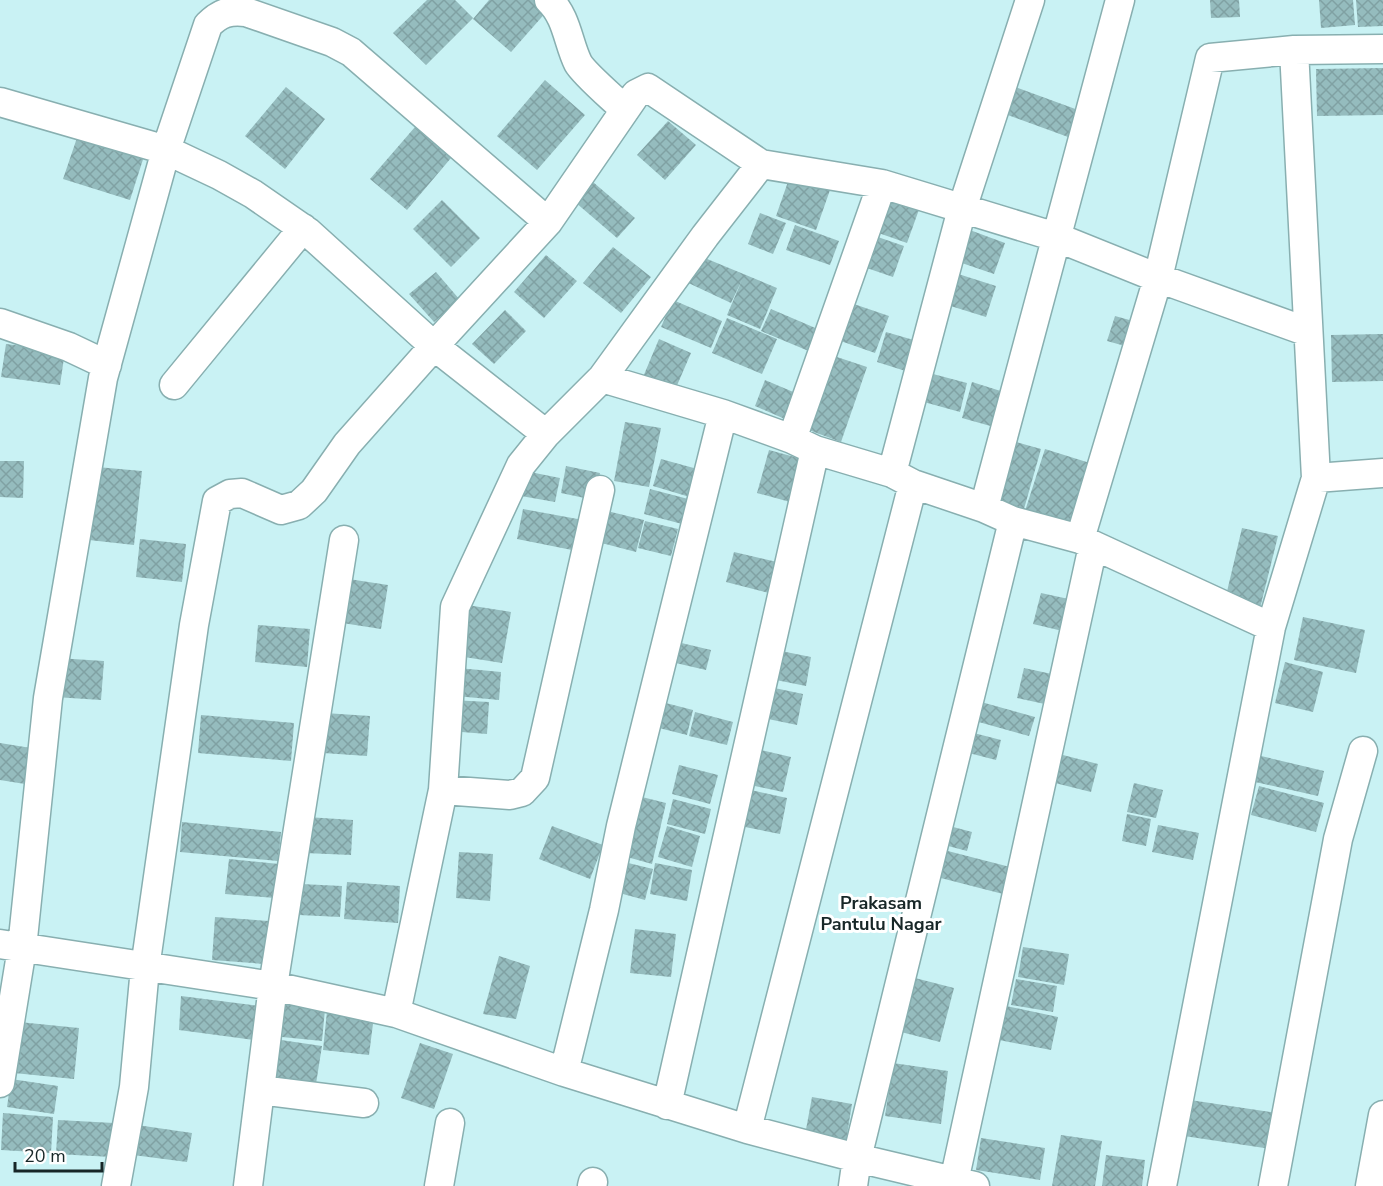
<svg xmlns="http://www.w3.org/2000/svg" width="1383" height="1186" font-family="'Nunito Sans',sans-serif">
<defs>
<pattern id="building-cross-hatch" width="8" height="8" patternUnits="userSpaceOnUse" patternTransform="scale(1.5)"><rect width="8" height="8" fill="#95bcbe"/><path d="M0 0l8 8M0 8l8-8" fill="none" stroke="#80a1a3"/></pattern>
</defs>
<rect width="100%" height="100%" fill="#c9f2f4"/>
<!-- building -->
<path fill="url(#building-cross-hatch)" d="M427,0H455L473,18L426,65L393,33Z
M489,0H536L548,10L511,52L473,19Z
M1210,0H1239L1240,17L1211,18Z
M1319,0H1353L1355,25L1321,28Z
M1356,0H1383V26L1358,27Z
M1383,68V115L1317,116L1316,69Z
M545,80L585,115L537,170L497,136Z
M286,87L325,119L285,169L245,136Z
M1015,87L1089,114L1079,141L1005,114Z
M668,121L696,145L665,180L637,155Z
M415,127L451,158L407,210L370,179Z
M80,129L146,150L130,200L63,179Z
M586,176L635,218L617,238L568,196Z
M790,176L830,190L816,230L776,216Z
M884,191L921,204L907,243L870,230Z
M442,200L480,238L451,267L413,229Z
M760,213L786,223L773,254L748,244Z
M795,225L839,241L830,265L786,250Z
M967,229L1005,243L994,274L956,261Z
M872,235L904,246L893,277L861,266Z
M613,247L651,277L621,313L583,283Z
M546,255L577,281L544,318L514,292Z
M700,256L777,288L760,329L727,315L742,280L731,303L682,280Z
M436,272L460,300L434,322L409,294Z
M952,272L996,286L986,317L941,303Z
M673,300L722,321L711,348L661,327Z
M848,302L889,316L875,353L835,339Z
M771,309L820,330L811,352L761,331Z
M505,310L526,331L494,364L472,344Z
M1115,316L1133,321L1125,346L1107,341Z
M727,318L777,339L762,374L712,353Z
M886,332L924,343L915,374L877,362Z
M1383,334V381L1332,382L1331,335Z
M659,339L691,353L675,390L643,377Z
M6,344L65,351L60,385L1,377Z
M831,355L867,367L841,442L806,429Z
M933,374L967,383L960,412L924,402Z
M765,380L805,397L794,423L755,406Z
M972,382L1007,393L994,427L962,418Z
M625,422L661,428L649,487L614,481Z
M1016,442L1041,449L1022,516L997,508Z
M1045,449L1093,464L1072,527L1025,511Z
M769,450L802,459L790,502L757,493Z
M661,459L701,470L693,498L653,486Z
M0,461H24L23,498L0,497Z
M566,466L600,473L594,500L561,493Z
M97,467L142,471L134,545L89,540Z
M525,471L560,478L555,502L521,496Z
M650,489L692,500L686,525L644,514Z
M523,509L583,520L577,551L517,539Z
M603,510L644,520L636,552L594,541Z
M645,521L678,529L671,556L638,548Z
M1242,528L1278,536L1260,608L1225,600Z
M140,539L186,544L182,582L136,577Z
M734,552L777,562L769,593L726,582Z
M342,578L388,585L381,629L336,622Z
M1041,593L1078,601L1071,633L1033,624Z
M467,605L511,612L502,663L458,656Z
M1303,617L1365,630L1356,673L1294,660Z
M258,625L310,629L307,667L255,662Z
M673,641L711,650L706,670L667,661Z
M776,650L811,657L806,686L771,679Z
M57,658L104,661L101,700L55,697Z
M1285,662L1323,672L1313,712L1275,703Z
M458,668L501,672L499,700L456,696Z
M1024,668L1061,676L1054,706L1017,698Z
M765,686L803,694L797,725L758,717Z
M451,700L489,702L487,734L449,731Z
M974,700L1035,717L1029,736L968,719Z
M658,701L693,710L687,735L651,726Z
M695,712L733,722L727,745L689,736Z
M325,713L370,716L367,756L323,753Z
M201,715L294,723L291,761L198,753Z
M966,731L1001,740L996,760L961,751Z
M0,743L31,748L25,784L0,780Z
M748,747L791,757L783,792L741,783Z
M1059,754L1098,764L1091,792L1051,782Z
M1261,756L1324,771L1318,796L1255,782Z
M679,765L718,775L710,804L672,794Z
M1134,783L1163,790L1156,818L1127,812Z
M1259,786L1324,803L1316,832L1251,815Z
M742,788L787,798L780,834L735,825Z
M634,795L666,803L652,864L620,855Z
M673,799L711,809L705,834L667,824Z
M1127,814L1151,819L1146,846L1122,841Z
M307,817L353,820L351,855L305,853Z
M182,822L281,832L278,861L180,852Z
M942,824L972,832L967,851L937,843Z
M1158,825L1199,833L1193,860L1152,852Z
M552,826L603,845L590,879L539,859Z
M667,826L700,836L692,867L658,857Z
M940,849L1010,867L1003,894L933,876Z
M459,852L493,854L490,901L456,898Z
M229,859L279,864L275,898L225,894Z
M620,861L653,869L645,900L612,891Z
M655,863L692,870L687,901L650,894Z
M347,882L400,886L398,923L344,919Z
M301,884L342,886L340,917L299,915Z
M215,917L269,921L265,964L212,960Z
M635,929L676,934L671,977L630,973Z
M1023,947L1069,954L1064,985L1018,977Z
M499,956L530,966L516,1019L483,1014Z
M915,978L954,988L940,1042L901,1032Z
M1016,979L1057,986L1053,1012L1011,1005Z
M286,995L326,999L322,1041L282,1037Z
M181,996L261,1006L254,1040L179,1030Z
M1006,1006L1058,1017L1051,1050L999,1040Z
M327,1011L374,1016L369,1055L323,1050Z
M19,1022L79,1028L74,1079L14,1073Z
M281,1040L322,1046L315,1090L275,1084Z
M420,1043L453,1054L434,1109L401,1098Z
M893,1063L948,1071L941,1124L885,1116Z
M11,1079L58,1086L54,1114L7,1107Z
M812,1097L852,1104L846,1141L805,1135Z
M1190,1100L1277,1113L1271,1149L1184,1136Z
M3,1113L53,1117L51,1153L1,1150Z
M58,1120L114,1123L112,1157L56,1154Z
M137,1125L192,1133L187,1162L133,1155Z
M1061,1135L1102,1141L1095,1186H1052Z
M981,1138L1045,1148L1040,1180L976,1170Z
M1106,1155L1145,1160L1142,1186H1102Z"/>
<g fill="none" stroke-linecap="round" stroke-linejoin="round">
<defs>
<path id="minor" d="M549,0C567,17 568,43 578,63C584,74 615,100 625,110
M0,102L166,150L219,175L253,194L308,232L434,346L548,222L636,94L648,88L761,164L882,184L1056,237L1158,278L1308,332
M0,323L69,347L107,365
M602,378L723,414L792,439L815,450L892,473L913,484L984,508L1013,521L1080,539L1271,627
M174,385L303,228
M792,439L882,184
M892,473L962,209L1030,0
M1316,478L1383,473
M984,508L1120,0
M1080,539L1158,278L1210,58L1294,50L1383,49
M443,790L510,795L522,792L535,778L600,490
M0,944L273,986L396,1013L564,1072L747,1129L857,1158L975,1186
M396,1013L443,790L455,607L521,465L546,434L602,378L705,236L761,164
M564,1072L604,910L621,826L723,414
M0,1083L22,948L48,698L103,378L166,150L208,25C220,13 229,10 246,12L332,42L351,52L548,222
M260,1090L364,1103
M667,1105L815,450
M747,1129L913,484
M116,1186L134,1087L145,968L194,625L217,501L230,494L242,493L281,510L299,505L314,491L347,444L434,346L546,434
M248,1186L273,986L344,540
M439,1186L450,1123
M592,1186L593,1182
M853,1186L857,1158L1013,521
M953,1186L1093,546
M1162,1186L1271,627L1316,478L1294,50
M1273,1186L1338,839L1363,751
M1370,1186L1383,1115"/>
</defs>
<!-- minor casing -->
<use href="#minor" stroke="#88afb0" stroke-width="31"/>
<!-- minor -->
<use href="#minor" stroke="#fff" stroke-width="28"/>
</g>
<g text-anchor="middle" stroke-width="6" stroke-linejoin="round" paint-order="stroke">
<!-- neighbourhood labels -->
<g font-size="18" font-weight="bold" fill="#172627" stroke="#fff">
<text x="881" y="909">Prakasam<tspan x="881" dy="21">Pantulu Nagar</tspan></text>
</g>
</g>
<!-- scale -->
<path d="M15 1162v9h87v-9" fill="none" stroke="#172627" stroke-width="3"/>
<text x="24" y="1162" font-size="18" fill="#172627" stroke="#ffffff" stroke-width="4.5" paint-order="stroke">20 m</text>
</svg>
